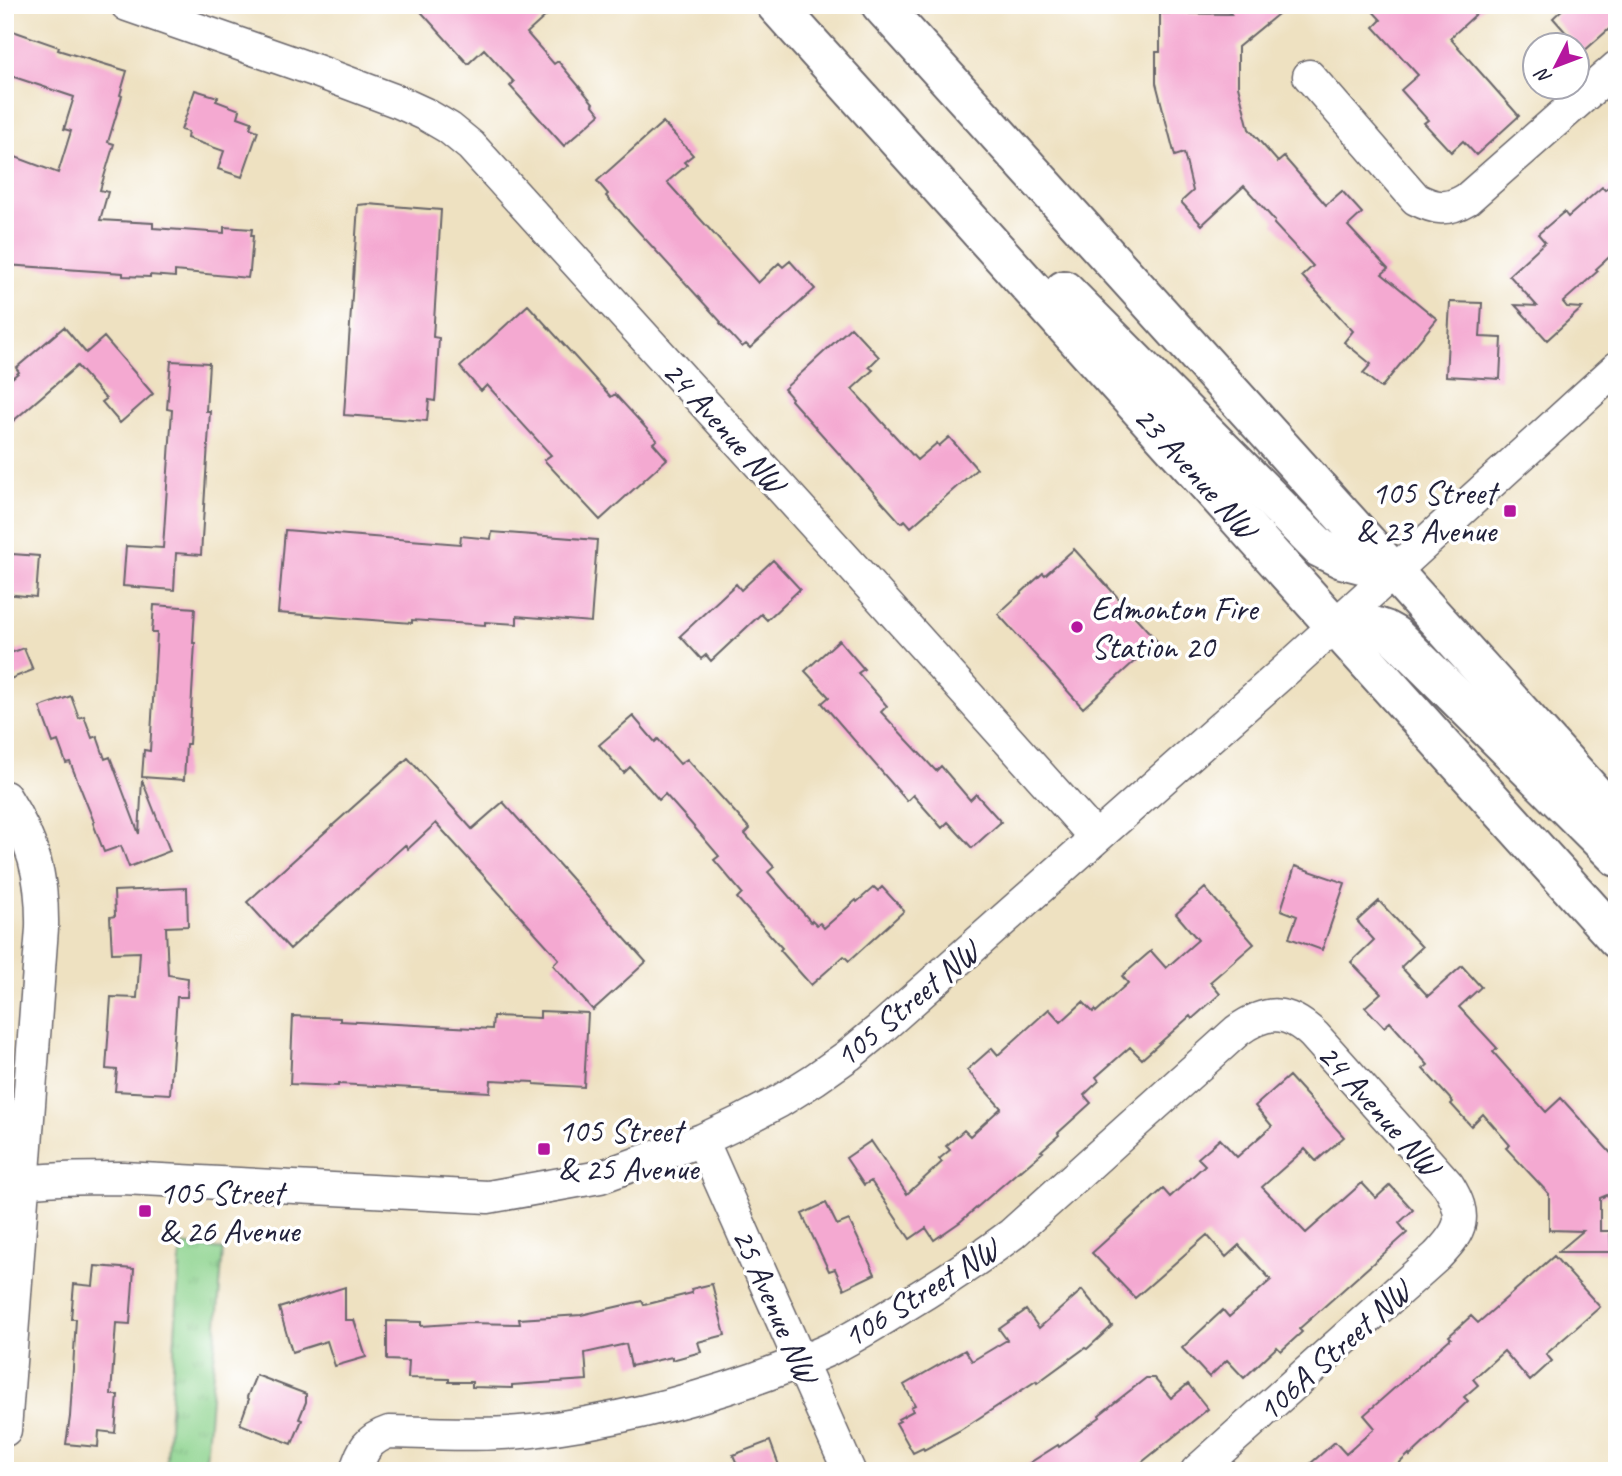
<svg xmlns="http://www.w3.org/2000/svg" width="1622" height="1476" font-family="Caveat,sans-serif">
<defs>
<pattern id="park-tufts" width="24" height="20" patternUnits="userSpaceOnUse" patternTransform="scale(1.75)"><rect width="24" height="20" fill="#8cd38d"/><path d="M3 7l-1-3M5 7V3M7 7l1-3M15 17l-1-3M17 17v-4M19 17l1-3" fill="none" stroke="#78b57b"/></pattern>
</defs>
<rect width="100%" height="100%" fill="#fff"/>
<filter id="ink" filterUnits="userSpaceOnUse"><feTurbulence type="fractalNoise" baseFrequency=".0143" numOctaves="2"/><feDisplacementMap in="SourceGraphic" scale="14" xChannelSelector="R" yChannelSelector="G"/><feConvolveMatrix kernelMatrix="1 2 1 2 8 2 1 2 1" color-interpolation-filters="sRGB"/></filter>
<filter id="wash" filterUnits="userSpaceOnUse"><feTurbulence type="fractalNoise" baseFrequency=".00686" numOctaves="4" result="noise"/><feDisplacementMap in="SourceGraphic" scale="28" xChannelSelector="R" yChannelSelector="G"/><feGaussianBlur stdDeviation="1.57" result="paint"/><feColorMatrix in="noise" values="0 0 0 0 0 0 0 0 0 0 0 0 0 0 0 0 0 1.4 0 .05"/><feComposite in="paint" operator="in"/></filter>
<g filter="url(#wash)">
<rect width="100%" height="100%" fill="#eee1c1"/>
<!-- park -->
<path fill="url(#park-tufts)" stroke="#577a64" stroke-width="2" d="M181,1245L223,1250L205,1471H166Z"/>
<g id="blocks">
<!-- building -->
<path fill="#f4a9d1" d="M415,5H558L527,33L554,64L558,61L593,103L592,104L600,114L564,146L510,86L514,82L484,49L468,64Z
M1224,5H1289L1238,47V86L1249,129L1278,162L1284,157L1326,205L1342,191L1362,213L1348,226L1388,269L1382,274L1437,319L1381,388L1363,373L1371,364L1344,342L1353,331L1302,276L1313,266L1274,224L1275,221L1244,186L1202,225L1182,203V201L1193,191L1184,153L1175,156L1156,83V52H1160V13L1231,14Z
M1367,5H1486L1450,38L1519,116L1476,155L1463,141L1451,152L1424,123L1428,120L1401,90L1418,75L1374,27L1381,20Z
M1567,5H1617V22L1583,52L1553,18Z
M13,31L59,47L58,50L127,71L120,95L122,96L108,142L114,144L100,190L108,192L100,220L153,223V228L224,233V227L252,229L251,236H253L250,271H249L248,278L175,271V277L150,275V277L123,276V273L6,265L9,214L5,212V179L13,156L58,173L71,131L64,129L74,97L5,74V52Z
M195,90L218,97L216,101L240,110L238,117L252,122L250,128L258,131L242,177L218,169L224,151L187,138L188,132L181,130Z
M663,122L693,155L684,162L687,165L667,182L758,283L779,263L783,267L790,261L815,289L750,348L746,344L742,347L720,323L721,322L606,196L608,194L597,181Z
M1617,179V250L1596,269L1598,271L1563,302L1567,307L1582,308L1547,340L1515,305L1537,306L1509,275L1545,242L1538,234L1564,212L1568,217L1602,187L1605,190Z
M368,204L441,210L433,337L439,338L436,389L435,401L429,400L427,421L344,415L358,205Z
M1450,302L1482,303L1480,337L1502,338L1500,379L1446,376Z
M528,305L611,397L615,394L657,440L653,443L667,459L600,520L544,460L551,455L487,385L481,391L460,367Z
M64,327L86,353L104,337L153,394L120,423L102,402L106,399L77,366L5,428V384L19,372L16,368Z
M851,327L879,357L869,367L873,370L852,389L917,460L937,443L939,446L949,437L977,469L911,527L905,520L901,523L791,400L792,398L784,389Z
M171,361L209,363L206,411H210L201,555L176,553L174,590L123,586L126,546L163,548L172,410L167,409Z
M285,530L460,544L461,536L491,539L492,532L597,540L591,622L517,616V624L485,622V625L412,620V623L278,613Z
M1074,549L1157,641L1083,708L998,614L1043,573L1045,575Z
M12,554L39,556L36,597L5,594V561L12,562Z
M773,560L800,589L767,620L761,614L711,661L706,655L701,659L680,636L736,584L741,590Z
M154,605L195,608L193,643H195L189,744H186L184,780L142,777L144,750L150,751L157,633H152Z
M839,640L864,669L858,673L887,706L881,712L936,771L941,766L970,800L976,794L1001,822L972,848L948,822L942,828L913,795L907,801L822,703L829,697L805,671Z
M24,648L33,670L5,681V655Z
M71,696L79,718L84,716L92,738L97,736L105,759L110,757L139,834L142,780L170,851L129,867L121,846L104,852L93,823L94,822L70,762L66,763L58,741L53,743L40,707Z
M633,716L655,742L658,739L680,764L687,759L750,829L745,834L774,867L768,872L811,922L812,920L817,925L820,923L824,928L856,900L857,902L874,887L878,891L882,887L904,911L849,961L844,956L811,985L780,950L782,948L737,898L742,893L714,860L719,856L689,821L665,794L659,800L630,767L624,773L599,745Z
M408,758L472,829L503,802L646,962L593,1010L553,965L559,959L436,823L408,849L405,845L290,949L247,902Z
M1295,866L1345,883L1322,950L1289,938L1297,916L1281,910Z
M187,888L188,926L166,927L168,975L188,978L187,997H177L170,1094L115,1091L117,1070L106,1069L111,997L137,998L140,952L112,953L110,917L115,916L114,891Z
M1205,888L1254,944L1210,982L1220,994L1192,1019L1190,1016L1142,1059L1130,1047L1096,1077L1099,1081L1084,1095L1091,1103L1058,1133L1059,1135L1041,1151L1043,1152L1021,1171L1020,1170L960,1222L934,1240L926,1228L910,1239L871,1181L864,1185L846,1158L871,1141L907,1194L942,1162L939,1159L950,1150L946,1146L964,1130L970,1136L1001,1108L967,1070L992,1048L998,1055L1049,1009L1061,1022L1083,1002L1093,1012L1095,1010L1096,1012L1128,983L1122,976L1151,951L1166,968L1198,940L1176,914Z
M1379,901L1422,947L1401,967L1428,996L1462,966L1481,987L1459,1007L1497,1048L1493,1052L1546,1112L1561,1098L1617,1160V1191L1600,1198V1231H1610L1611,1252H1558L1583,1231L1549,1230V1194L1506,1148L1510,1145L1483,1114L1471,1126L1451,1104L1453,1102L1423,1069L1428,1065L1390,1022L1384,1027L1365,1007L1381,993L1351,962L1374,940L1357,921Z
M540,1011L588,1013L584,1087L534,1084V1082L491,1080L490,1092L338,1084V1086L290,1084L293,1016L340,1018V1021L492,1029L493,1016L540,1018Z
M1289,1076L1344,1137L1316,1161L1305,1149L1262,1187L1306,1233L1362,1183L1376,1198L1390,1185L1413,1210L1399,1223L1407,1233L1299,1329L1302,1332L1281,1351L1277,1347L1244,1378L1227,1360L1209,1377L1182,1348L1223,1310L1229,1317L1271,1280L1239,1245L1226,1257L1207,1235L1135,1298L1092,1253L1163,1189L1170,1197L1205,1165L1198,1158L1220,1139L1237,1157L1272,1126L1255,1106Z
M826,1203L837,1225L849,1220L875,1274L844,1289L835,1269L829,1271L802,1214Z
M1554,1256L1600,1307L1546,1354L1552,1361L1530,1381L1504,1351L1473,1379L1478,1385L1464,1397L1468,1401L1410,1456L1409,1454L1391,1471H1302L1335,1442L1346,1454L1375,1428L1364,1415L1451,1338L1449,1336L1471,1316L1478,1323Z
M95,1266L134,1269L130,1324L116,1323L111,1395H118L115,1433L99,1431L98,1447L66,1444L70,1417L76,1319H71L74,1284L93,1286Z
M712,1284L725,1335L698,1342L701,1352L672,1360V1357L631,1366L626,1344L585,1353L587,1380L512,1385V1388L472,1387V1382H449V1379L408,1378L409,1361L387,1360V1321L421,1322V1326L466,1323L520,1324L519,1319L581,1315L642,1301L644,1305L692,1293L691,1289Z
M345,1287V1320H354L366,1357L335,1366L327,1341L292,1352L279,1308Z
M1082,1290L1112,1326L1087,1349L1085,1348L1037,1383L1036,1381L959,1431L924,1450L923,1448L913,1453L896,1423L900,1421L898,1419L913,1411L911,1407L915,1405L904,1385L965,1350L972,1361L1007,1340L999,1329L1026,1310L1039,1328Z
M256,1375L306,1394V1402L299,1419L302,1420L292,1444L240,1424L249,1399L247,1397Z
M1146,1378H1154L1171,1398L1188,1384L1208,1409L1131,1471H1017L1058,1445L1059,1447L1100,1417L1099,1415Z
M770,1441L781,1471H740L733,1455Z"/>
</g>
</g>
<g filter="url(#ink)">
<use href="#blocks" fill-opacity="0" stroke="#69656a" stroke-width="2"/>
<g fill="none" stroke-linecap="round" stroke-linejoin="round">
<defs>
<path id="minor" d="M127,5L314,70L399,102L425,114L449,128L471,146L861,576L1096,838
M1309,76L1416,199C1436,209 1447,211 1467,199L1617,67
M5,797C33,841 43,876 42,928L5,1430
M702,1140L849,1471
M5,1185C44,1178 84,1178 123,1178L488,1197L600,1177L702,1140L740,1122L780,1101L815,1079L849,1055L879,1030L1288,668L1617,368
M356,1471C362,1450 368,1439 389,1432C436,1433 485,1436 532,1431C608,1422 682,1404 754,1379C779,1370 804,1361 828,1350C853,1338 877,1323 901,1308C939,1285 976,1261 1012,1234L1237,1031C1266,1010 1287,1009 1314,1035L1448,1185C1468,1217 1462,1230 1437,1256L1197,1471"/>
<g id="major">
<path id="s1" d="M776,5L1617,939"/>
<path d="M881,5L1617,819"/>
<path d="M1064,290L1320,548L1342,559L1393,572"/>
<path d="M1334,626L1359,621L1385,630L1394,635L1617,857"/>
</g>
</defs>
<!-- minor casing -->
<use href="#minor" stroke="#69656a" stroke-width="35"/>
<!-- major casing -->
<use href="#major" stroke="#69656a" stroke-width="42"/>
<!-- minor -->
<use href="#minor" stroke="#fff" stroke-width="32"/>
<!-- major -->
<use href="#major" stroke="#fff" stroke-width="38"/>
</g>
</g>
<!-- markers -->
<g fill="#b5179e" stroke="#fff" stroke-width="2.5">
<rect x="1503" y="504" width="14" height="14" rx="3.5"/>
<circle cx="1077" cy="627" r="7"/>
<rect x="537" y="1142" width="14" height="14" rx="3.5"/>
<rect x="138" y="1204" width="14" height="14" rx="3.5"/>
</g>
<g text-anchor="middle" stroke-width="7" stroke-linejoin="round" paint-order="stroke">
<!-- street labels -->
<g font-size="33" fill="#22223b" stroke="#fff">
<text transform="translate(725 426) rotate(48)" y="12">24 Avenue NW</text>
<text dy="12" stroke="none"><textPath href="#s1" startOffset="628">23 Avenue NW</textPath></text>
<text transform="translate(906 1003) rotate(-40)" y="12">105 Street NW</text>
<text transform="translate(1380 1109) rotate(48)" y="12">24 Avenue NW</text>
<text transform="translate(920 1292) rotate(-32)" y="12">106 Street NW</text>
<text transform="translate(776 1305) rotate(66)" y="12">25 Avenue NW</text>
<text transform="translate(1333 1350) rotate(-42)" y="12">106A Street NW</text>
</g>
<!-- poi labels -->
<g font-size="33" fill="#22223b" stroke="#fff" text-anchor="start">
<text x="1496" y="504" text-anchor="end">105 Street<tspan x="1496" dy="38">&amp; 23 Avenue</tspan></text>
<text x="1091" y="620">Edmonton Fire<tspan x="1091" dy="38">Station 20</tspan></text>
<text x="558" y="1142">105 Street<tspan x="558" dy="38">&amp; 25 Avenue</tspan></text>
<text x="159" y="1204">105 Street<tspan x="159" dy="38">&amp; 26 Avenue</tspan></text>
</g>
</g>
<!-- margin -->
<rect width="1622" height="1476" fill="none" stroke="#fff" stroke-width="28"/>
<!-- north arrow -->
<g transform="translate(1556 66) rotate(228)"><circle r="33" fill="#ffffff" stroke="#a7a7b1" stroke-width="2"/>
<path d="M0-5L12 26L0 18L-12 26Z" fill="#b5179e"/>
<text y="-10" font-size="19" font-weight="bold" text-anchor="middle" fill="#22223b">N</text>
</g>
</svg>
